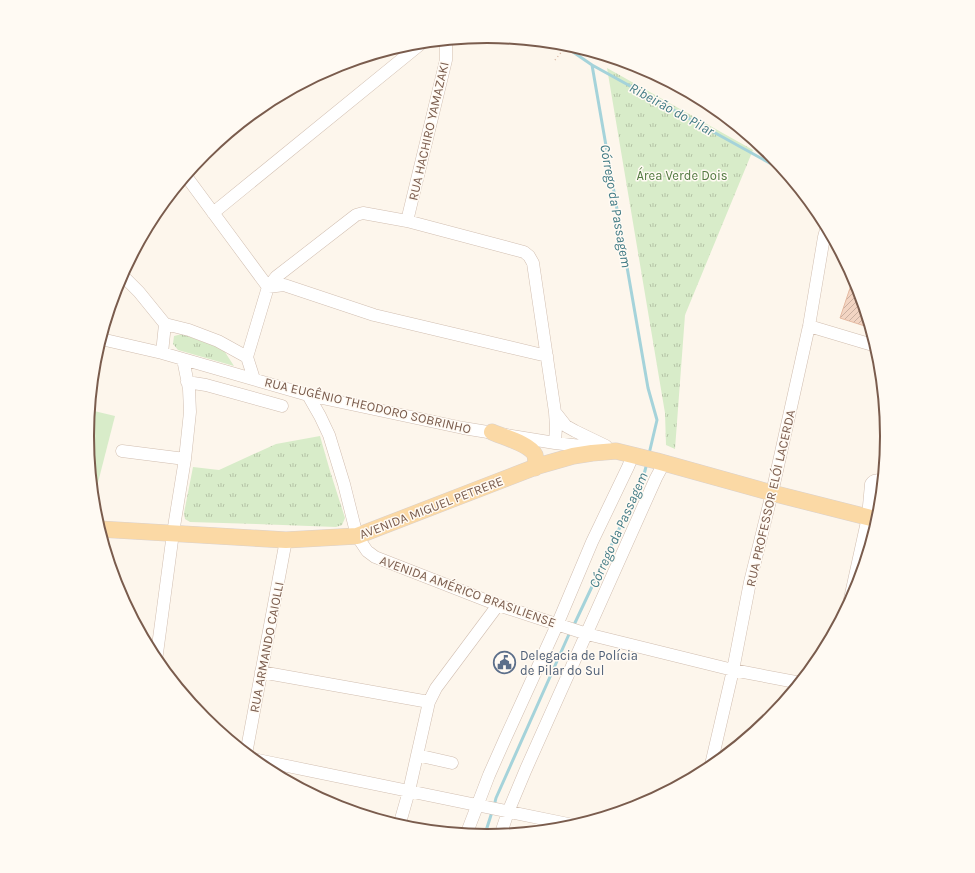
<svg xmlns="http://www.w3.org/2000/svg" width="975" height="873" font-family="Karla,sans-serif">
<defs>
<pattern id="park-tufts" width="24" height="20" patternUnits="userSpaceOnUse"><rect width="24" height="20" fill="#d8ecc9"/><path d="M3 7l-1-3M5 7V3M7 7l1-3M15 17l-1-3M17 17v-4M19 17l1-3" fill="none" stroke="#b4c2a5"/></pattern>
<pattern id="building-hatch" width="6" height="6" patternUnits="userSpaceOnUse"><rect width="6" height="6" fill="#f3d5c3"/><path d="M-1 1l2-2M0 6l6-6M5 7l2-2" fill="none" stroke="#cab0a1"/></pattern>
</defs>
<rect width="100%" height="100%" fill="#fdf6ec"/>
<!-- park -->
<path fill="url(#park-tufts)" d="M636,65L641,67L710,104L726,116Z
M607,68L753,150L685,315L675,449L666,445L665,413Z
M182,334L223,349L234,366L178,350L173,344L174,336Z
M320,436L330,471L345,518L342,525L336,527L256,524L190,522L185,519L184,513L193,467L219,470L276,444Z
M878,485L883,487L880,515L869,512L874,489Z"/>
<!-- pitch -->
<path fill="#d8ecc9" d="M90,410L115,416L93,502L87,436Z"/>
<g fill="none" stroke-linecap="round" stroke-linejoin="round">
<!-- stream -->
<path stroke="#a5d3da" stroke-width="3" d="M560,43L592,65L786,172
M592,65L648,388L657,420L649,454
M573,627L643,478L647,463
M494,806L496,798L570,632
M484,837L492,812"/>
</g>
<!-- building -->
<path fill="url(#building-hatch)" stroke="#e6bba3" d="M854,276L858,283L871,328L840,318Z"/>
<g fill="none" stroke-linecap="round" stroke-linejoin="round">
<defs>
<path id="minor" d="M186,176L268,287L284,285L374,315L547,356
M213,213L423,42
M407,221L446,60V40
M122,275L139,292L165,324L189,330L218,341L247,357
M809,326L876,346
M101,339L162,353L308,395L463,428L555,443L599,448
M162,353L165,324
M254,379L247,357L268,287L276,277L356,215L363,213L407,221L524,252L529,256L533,263L555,412L556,427L555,443
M187,382L206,385L282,406
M308,395L320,416L329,435L344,484L357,536L367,551L375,557L498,605L587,634L733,670L801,683
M555,412L566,426L575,431L606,446
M122,451L185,459
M848,608L868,517L871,484C874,479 878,480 884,482
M156,661L173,533L185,459L190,412L189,389L183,359
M261,672L429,702
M246,754L286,540
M417,755L452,763
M253,759L578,826
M710,769L733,670L750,582L772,493L809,326L824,237L827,226
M399,826L409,791L429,702L436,688L498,605
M466,835L489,775L505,739L557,625L592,542L628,467L633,455
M500,836L508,812L526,769L656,478L664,463"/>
<path id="major" d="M492,432C503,437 530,444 535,455C536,459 536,463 535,468
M99,529L286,540L357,536L538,466L573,456L592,453L616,451L657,461L772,493L879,520"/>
</defs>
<!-- minor casing -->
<use href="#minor" stroke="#d1beb0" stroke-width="13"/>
<!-- major casing -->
<use href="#major" stroke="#dad1cd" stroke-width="17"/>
<!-- path -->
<path stroke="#d9b8a5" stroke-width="1.5" stroke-dasharray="1 3" stroke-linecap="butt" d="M555,60L568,44"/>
<!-- minor -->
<use href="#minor" stroke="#fff" stroke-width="12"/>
<!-- major -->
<use href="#major" stroke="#fbd9a5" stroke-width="16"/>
</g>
<!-- icons -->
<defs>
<symbol id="civic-ring" viewBox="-11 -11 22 22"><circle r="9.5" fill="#fffaf3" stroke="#5c6f8a" stroke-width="1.5"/><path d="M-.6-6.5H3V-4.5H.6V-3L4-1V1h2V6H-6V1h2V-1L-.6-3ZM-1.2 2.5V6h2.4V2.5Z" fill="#5c6f8a"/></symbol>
</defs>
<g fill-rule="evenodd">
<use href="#civic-ring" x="492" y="650" width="25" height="25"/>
</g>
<g text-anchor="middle" stroke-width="3" stroke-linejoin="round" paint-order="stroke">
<!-- street labels -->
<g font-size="13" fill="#7a5c4d" stroke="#fffaf3">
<text transform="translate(428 131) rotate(-77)" y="5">RUA HACHIRO YAMAZAKI</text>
<text transform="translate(368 405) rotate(13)" y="5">RUA EUGÊNIO THEODORO SOBRINHO</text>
<text transform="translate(770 498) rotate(-77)" y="5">RUA PROFESSOR ELÓI LACERDA</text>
<text transform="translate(431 507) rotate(-21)" y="5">AVENIDA MIGUEL PETRERE</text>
<text transform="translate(468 591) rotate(20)" y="5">AVENIDA AMÉRICO BRASILIENSE</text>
<text transform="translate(266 647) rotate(-79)" y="5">RUA ARMANDO CAIOLLI</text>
</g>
<!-- park labels -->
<g font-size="13" fill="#537a41" stroke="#fffaf3">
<text x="682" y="180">Área Verde Dois</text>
</g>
<!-- service labels -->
<g font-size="13" fill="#4e5e75" stroke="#fffaf3" text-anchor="start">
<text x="520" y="660">Delegacia de Polícia<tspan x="520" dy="15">de Pilar do Sul</tspan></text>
</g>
<!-- water labels -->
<g font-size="14" font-style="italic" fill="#437c86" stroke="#fffaf3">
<text transform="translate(672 109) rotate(29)" y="5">Ribeirão do Pilar</text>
<text transform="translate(616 206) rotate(80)" y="5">Córrego da Passagem</text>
<text transform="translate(618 530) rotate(-66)" y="5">Córrego da Passagem</text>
</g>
</g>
<!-- crop -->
<path d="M0 0H975V873H0ZM94 436a393 393 0 1 1 786 0a393 393 0 1 1-786 0Z" fill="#fffaf3" fill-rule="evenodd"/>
<path fill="none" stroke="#7a5c4d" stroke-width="2" d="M94 436a393 393 0 1 1 786 0a393 393 0 1 1-786 0Z"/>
</svg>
